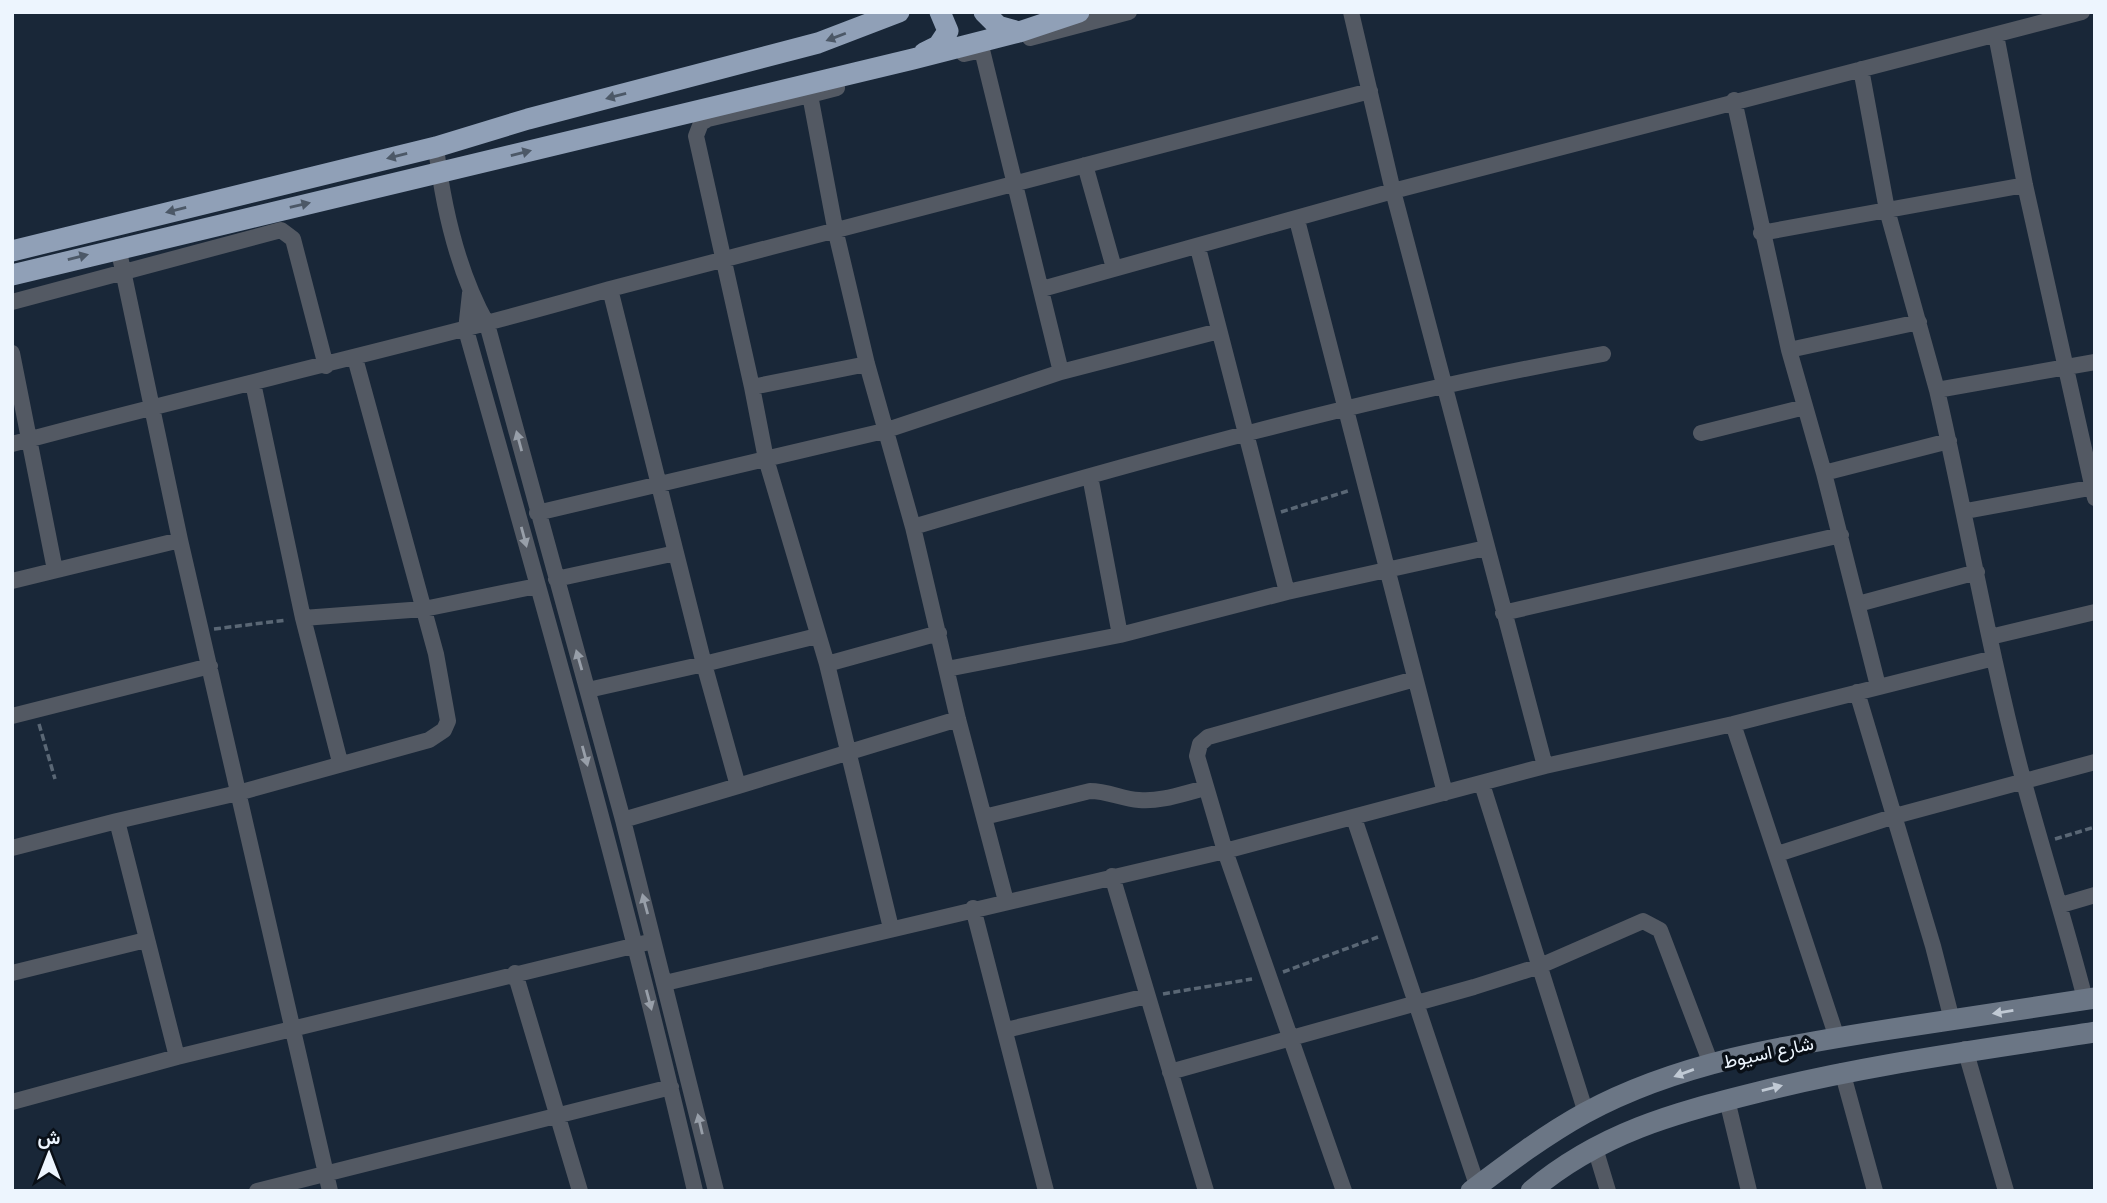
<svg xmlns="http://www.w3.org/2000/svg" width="2107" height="1203" font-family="Signika,Vazirmatn,sans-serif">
<rect width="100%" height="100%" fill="#192738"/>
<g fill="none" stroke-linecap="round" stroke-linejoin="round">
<!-- path -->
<path stroke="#5a6775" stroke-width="3.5" stroke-dasharray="7 3.5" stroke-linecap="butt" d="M1281,512L1351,490
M214,629L287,620
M39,724L55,779
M2055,839L2095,827
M1283,972L1378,937
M1163,994L1252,979"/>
<!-- street -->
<path stroke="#535963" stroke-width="16" d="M1351,12L1393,191L1545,766
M1996,35L2025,185L2095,498
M1030,38L1129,12
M1861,69L1887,210L1937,390
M837,88L810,95L836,233L867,364L913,527L958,719L1006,901
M810,95L708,119L701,123L696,136L752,387L867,364
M1734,100L1789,350L1824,473L1878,686
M436,147C443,206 458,272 487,324L623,820L716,1191
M1085,165L1114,268
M1297,220L1445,793
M1761,233L2025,185
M118,247L180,540L330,1191
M1198,248L1287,592L1486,548
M1042,289L1393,191L2082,12
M470,293L466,330C547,616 628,902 695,1191
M12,302L281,230L293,239L326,366
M1789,350L1919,322
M12,353L55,570
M1061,372L1219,331
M253,383L303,618L340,762
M752,387L766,459L827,664L891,928
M1701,433L1805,407
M12,444C211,390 412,346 610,289L1370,91
M1824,473L1949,441
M1090,476L1120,635
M1966,511L2095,487
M537,513L884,431L1061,372L982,50L964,54
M913,527C1140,460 1370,396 1603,354
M676,553L704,664L817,636
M556,579L676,553L610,289
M12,581L180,540
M1858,604L1977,572
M1503,613L1841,535
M303,618L424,609L537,586
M1990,637L2095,612
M827,664L939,633
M947,669L1120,635L1287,592
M588,690L704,664L738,786L958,719
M1857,692L1933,946L1952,1020
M12,716L210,666
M1733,724L1837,1038
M1482,784L1586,1113
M984,817L1090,791C1108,791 1122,799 1139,800C1162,802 1184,793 1206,788
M1354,818L1479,1191
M623,820L738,786
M12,848L117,821
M1778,854L1895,816L2095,762
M1112,876L1206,1191
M2061,905L2095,895
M973,908L1046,1191
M12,973L146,940
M515,973L580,1191
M665,983L1225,851L1197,756L1200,744L1208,737L1415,679
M2085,999C2066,925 2043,853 2023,779C1989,651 1967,520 1937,390L2095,362
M1006,1030L1147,996
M1965,1049L2006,1191
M177,1057L117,821L238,793L429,740L444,730L448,721L436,654L355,358
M1842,1071L1875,1191
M1170,1072L1474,987L1540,966L1643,921L1660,930L1711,1064
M1727,1100L1749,1191
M12,1102L177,1057L645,943
M1595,1148L1608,1191
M257,1191L671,1087
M1344,1191L1225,851L1545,766L1733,724L1994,658"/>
<!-- secondary -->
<path stroke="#6b7685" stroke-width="21" d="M1471,1191C1508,1163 1545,1135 1585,1113C1677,1063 1783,1046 1885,1030C1955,1020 2025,1009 2095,998
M1531,1191C1600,1133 1674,1113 1759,1092C1870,1064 1982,1050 2095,1032"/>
<!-- highway -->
<path stroke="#90a0b7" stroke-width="21" d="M984,12L998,26L1019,32
M924,53L938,46L948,31L940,12
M12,251L436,147L528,119L818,43L899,12
M12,275L913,59L1019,32L1079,12"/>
</g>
<!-- one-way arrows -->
<defs><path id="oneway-solid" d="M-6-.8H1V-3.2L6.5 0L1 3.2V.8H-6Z" transform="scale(1.75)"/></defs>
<g fill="#4c5867">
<use href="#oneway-solid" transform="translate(836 37) rotate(159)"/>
<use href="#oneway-solid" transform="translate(616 96) rotate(165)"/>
<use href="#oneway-solid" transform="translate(521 153) rotate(-14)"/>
<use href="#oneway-solid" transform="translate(397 156) rotate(166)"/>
<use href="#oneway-solid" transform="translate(300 205) rotate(-13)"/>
<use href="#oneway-solid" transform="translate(176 210) rotate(166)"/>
<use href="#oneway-solid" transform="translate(78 257) rotate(-14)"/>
</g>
<g fill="#989fa9">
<use href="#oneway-solid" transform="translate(519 441) rotate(-105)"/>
<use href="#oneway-solid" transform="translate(524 537) rotate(75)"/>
<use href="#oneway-solid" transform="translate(579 660) rotate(-106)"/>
<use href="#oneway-solid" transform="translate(585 756) rotate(75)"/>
<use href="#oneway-solid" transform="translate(645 904) rotate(-105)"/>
<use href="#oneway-solid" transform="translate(649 1000) rotate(75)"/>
<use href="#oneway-solid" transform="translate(700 1124) rotate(-103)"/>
</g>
<g fill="#c0c9d4">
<use href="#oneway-solid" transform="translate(2003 1012) rotate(171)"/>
<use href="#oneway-solid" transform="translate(1684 1073) rotate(160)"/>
<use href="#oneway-solid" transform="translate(1772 1088) rotate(-14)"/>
</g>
<g text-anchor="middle" stroke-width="7" stroke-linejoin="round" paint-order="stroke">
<!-- street labels -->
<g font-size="19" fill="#edf5fe" stroke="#090f17">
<text transform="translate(1768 1052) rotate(-12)" y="7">شارع اسيوط</text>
</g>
</g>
<!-- border -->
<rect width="2107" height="1203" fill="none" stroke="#edf5fe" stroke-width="28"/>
<!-- north arrow -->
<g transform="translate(49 1154)" stroke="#090f17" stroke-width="5" paint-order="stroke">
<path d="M0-5L12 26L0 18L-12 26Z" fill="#edf5fe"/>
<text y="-10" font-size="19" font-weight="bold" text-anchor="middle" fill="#edf5fe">ش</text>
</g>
</svg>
